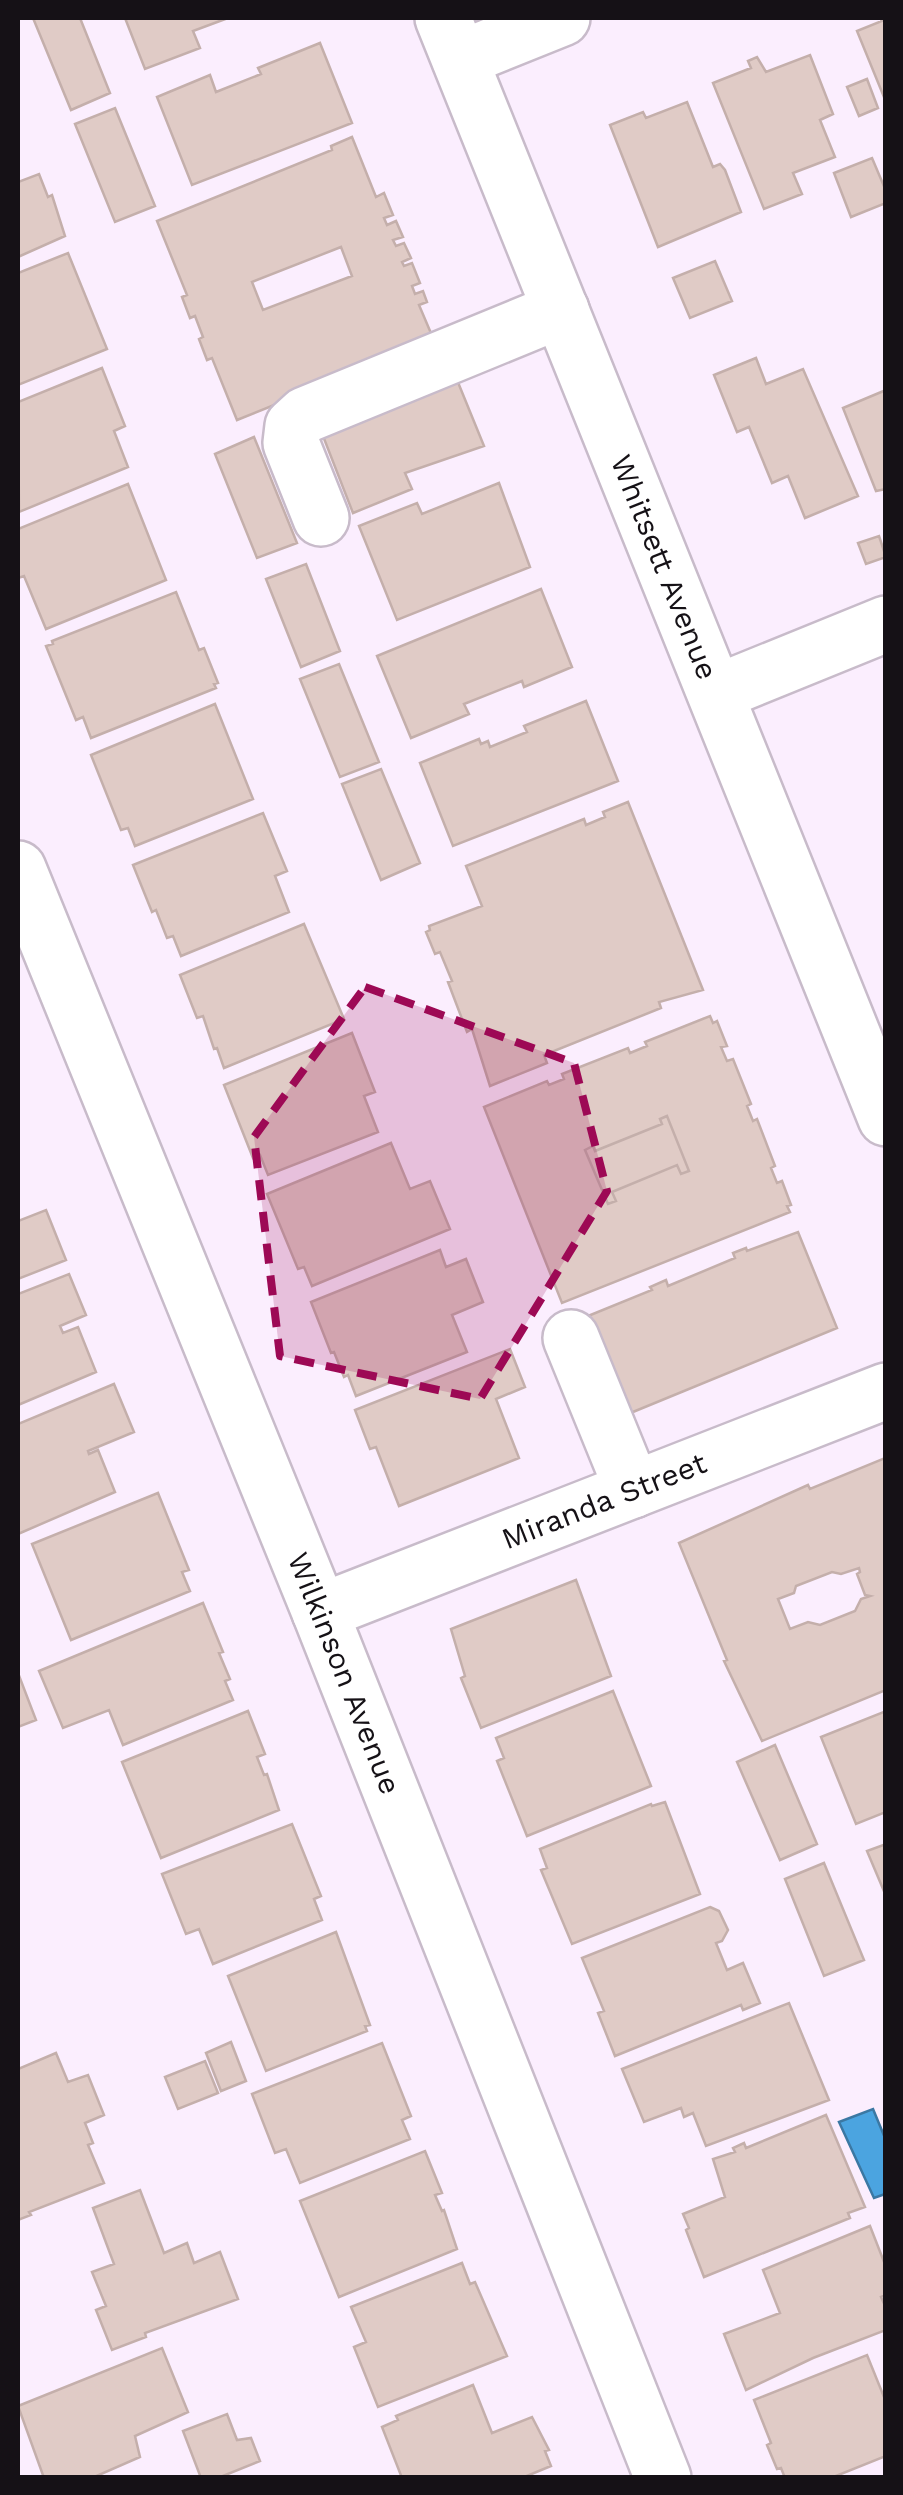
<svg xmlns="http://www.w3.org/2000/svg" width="903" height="2495" font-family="'Work Sans',sans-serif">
<rect width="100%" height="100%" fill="#fbeefe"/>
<!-- water -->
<path fill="#4ba4e0" stroke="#3b78a3" stroke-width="2.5" d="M873,2109L885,2138V2194L874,2198L839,2122Z"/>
<!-- building -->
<path fill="#e0cbc6" stroke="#c4afab" stroke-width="2.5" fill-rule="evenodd" d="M33,18H80L110,93L71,110Z
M125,18H228L193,31L200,48L145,69Z
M880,18H886V102L857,31L882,21Z
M320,43L352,123L192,185L157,97L210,75L216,92L261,74L258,68Z
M810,55L833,114L820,120L835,157L793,173L802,194L764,209L713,83L751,68L748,61L757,57L766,72Z
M867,79L878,108L859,116L847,87Z
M687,102L713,167L720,164L725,170L741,212L658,247L610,125L643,112L646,118Z
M115,108L155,206L115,222L75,124Z
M352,137L376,197L384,193L393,215L384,218L387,225L396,221L403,237L393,240L396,246L404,243L411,258L402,262L404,266L412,263L420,283L412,286L415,294L423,291L427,302L419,305L433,338L411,350L237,420L212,358L207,360L199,339L203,337L195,316L190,318L182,297L187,295L157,221L332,150L331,146ZM341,247L352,276L263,310L252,282Z
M872,158L886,191V203L851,217L834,173Z
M39,174L48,197L52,195L65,236L18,257V182Z
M68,253L107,349L18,385V273Z
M715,261L732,301L690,318L673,278Z
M756,358L766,384L803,369L858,496L805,518L788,476L772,483L749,427L737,432L714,375Z
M102,368L125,426L114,431L128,467L19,512L18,402Z
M455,375L484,446L405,473L412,489L353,513L316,418Z
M886,390V489L876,491L843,408Z
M254,437L297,543L257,558L215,454Z
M499,483L530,567L397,620L359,526L417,503L422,514Z
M128,484L166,580L46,629L24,576L18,578V529Z
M879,536L886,557L866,564L858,543Z
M306,564L340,651L301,667L266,579Z
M541,589L572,667L524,687L522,681L464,704L469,714L411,738L377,656Z
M176,592L199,650L204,648L218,683L214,684L216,688L91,738L83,717L76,720L46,646L53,644L52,641Z
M339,664L379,762L340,777L300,679Z
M586,701L618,781L453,846L420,763L479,739L481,744L488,741L490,747L527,732L524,726Z
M215,704L253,799L135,846L128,828L121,830L91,755Z
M381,769L420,863L381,880L342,784Z
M628,802L703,990L659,1002L661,1008L544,1055L547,1063L490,1086L472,1029L467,1032L448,982L452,981L440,952L435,954L426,932L430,930L429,926L482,906L466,866L584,819L586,825L605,817L603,812Z
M263,813L287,871L275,876L289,912L181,956L173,936L167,938L156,910L152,912L133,865Z
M304,924L344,1019L224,1068L217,1048L214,1049L203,1016L197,1018L180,975Z
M710,1016L713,1023L717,1021L727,1046L721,1047L727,1061L733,1059L751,1104L747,1106L753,1121L757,1119L775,1166L771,1168L777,1183L782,1181L791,1205L787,1206L790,1212L562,1303L484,1107L547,1081L549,1085L564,1079L562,1074L628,1048L630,1053L647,1046L645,1042ZM667,1116L689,1171L681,1174L677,1165L612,1192L616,1201L608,1204L585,1150L593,1146L595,1151L662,1124L660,1119Z
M352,1033L375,1092L364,1096L378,1132L268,1175L260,1155L253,1158L224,1085Z
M667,1116L689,1171L681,1174L677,1165L612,1192L616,1201L608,1204L585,1150L593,1146L595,1151L662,1124L660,1119Z
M391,1143L410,1189L430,1181L450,1229L312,1286L304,1267L298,1269L267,1194Z
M46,1210L66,1260L18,1279V1221Z
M798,1232L837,1328L628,1414L588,1316L652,1290L650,1287L666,1280L668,1286L735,1258L733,1253L746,1248L747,1251Z
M440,1250L446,1267L466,1259L483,1302L452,1315L467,1352L356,1396L348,1375L344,1377L334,1352L331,1353L311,1302Z
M69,1274L86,1315L60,1326L63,1333L78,1327L96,1372L18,1405V1294Z
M510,1349L525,1387L496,1399L519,1458L399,1506L376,1447L370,1449L355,1410Z
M114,1384L134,1432L88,1451L89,1454L98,1450L115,1492L18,1534V1424Z
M885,1458L886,1690L762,1741L724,1661L727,1660L679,1543L808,1485L810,1489ZM859,1568L860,1572L857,1574L865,1595L870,1596L861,1599L855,1611L820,1625L808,1622L790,1629L778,1599L794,1593L796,1586L832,1572L841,1574Z
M158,1493L189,1570L182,1572L190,1591L71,1640L32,1544Z
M576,1580L611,1676L481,1728L461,1678L465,1676L451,1629Z
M203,1603L223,1652L219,1653L230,1679L225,1681L233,1700L123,1745L109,1710L63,1728L39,1671Z
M18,1673L36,1720L18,1727Z
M613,1691L651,1786L527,1836L497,1761L504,1758L496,1738Z
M248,1711L265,1754L257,1757L264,1775L267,1774L279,1810L161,1858L122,1762Z
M886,1711V1812L856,1824L821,1737Z
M775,1745L817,1844L780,1860L737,1762Z
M665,1802L700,1894L572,1944L541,1870L547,1868L540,1849L651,1804L652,1806Z
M292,1824L321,1896L314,1899L322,1920L213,1964L199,1929L186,1934L162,1874Z
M886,1844V1896L867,1851Z
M824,1863L864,1960L824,1976L785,1879Z
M710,1907L719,1911L728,1930L722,1941L716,1943L727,1970L743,1963L760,2003L743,2010L741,2005L615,2056L598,2013L604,2011L582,1958Z
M336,1932L370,2025L365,2026L367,2031L266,2071L228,1976Z
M789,2003L829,2100L706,2146L693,2113L684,2117L681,2108L644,2122L622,2069Z
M231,2042L246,2081L221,2091L206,2053Z
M382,2043L411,2116L402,2120L410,2139L300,2183L286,2149L275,2153L252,2094Z
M56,2053L68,2082L88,2075L104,2115L85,2123L93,2143L88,2145L104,2183L29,2212L31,2215L18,2220V2069Z
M205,2061L218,2093L178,2109L165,2077Z
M826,2115L865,2207L848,2213L850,2218L704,2277L686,2230L689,2228L683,2214L725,2197L713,2159L735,2152L733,2148L744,2143L746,2148Z
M425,2151L442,2193L435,2195L442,2211L444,2210L457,2249L339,2297L300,2201Z
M140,2190L164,2253L187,2243L194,2263L220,2252L238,2299L145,2333L146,2337L112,2350L96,2310L106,2306L92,2272L114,2264L93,2208Z
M870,2226L886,2267V2295L881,2297L886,2308V2330L813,2358L746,2390L724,2334L780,2313L763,2270Z
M462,2263L470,2284L475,2282L507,2356L378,2407L354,2347L366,2342L351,2307Z
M162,2348L188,2412L135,2436L140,2457L92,2478H44L18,2406Z
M867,2355L886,2402V2456L831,2478H785L781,2468L777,2469L767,2445L771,2443L754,2400Z
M473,2385L492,2433L532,2417L549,2450L545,2451L551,2466L522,2478H402L382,2427L398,2420L396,2416Z
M227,2414L237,2440L251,2438L260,2461L218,2478H201L183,2431Z"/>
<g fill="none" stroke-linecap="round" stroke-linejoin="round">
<defs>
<g id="minor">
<path d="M460,59L562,18"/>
<path d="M321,518L291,443L293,426L305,415L561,310"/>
<path d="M716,693L886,624"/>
<path id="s1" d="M18,869L320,1612L663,2478"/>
<path d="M571,1338L633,1490"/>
<path id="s2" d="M320,1612L886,1391"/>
</g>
<g id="major">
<path id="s3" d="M443,18L886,1118"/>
</g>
</defs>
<!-- minor casing -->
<use href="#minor" stroke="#c8bbca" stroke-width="60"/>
<!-- major casing -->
<use href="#major" stroke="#c8bbca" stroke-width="60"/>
<!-- minor -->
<use href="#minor" stroke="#fff" stroke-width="55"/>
<!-- major -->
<use href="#major" stroke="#fff" stroke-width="55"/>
</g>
<!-- marked area -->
<path fill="#9d0955" fill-opacity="0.2" stroke="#9d0955" stroke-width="8" stroke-dasharray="20 12" stroke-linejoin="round" d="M365,987L574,1063L607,1191L480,1399L280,1356L254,1137Z"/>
<g text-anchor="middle" stroke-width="8" stroke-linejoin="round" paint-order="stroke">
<!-- street labels -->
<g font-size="30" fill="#151116" stroke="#fff">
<text dy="10" stroke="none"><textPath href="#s3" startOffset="592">Whitsett Avenue</textPath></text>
<text dy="10" stroke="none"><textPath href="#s2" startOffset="305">Miranda Street</textPath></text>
<text dy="10" stroke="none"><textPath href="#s1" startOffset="868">Wilkinson Avenue</textPath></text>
</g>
</g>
<!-- border -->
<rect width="903" height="2495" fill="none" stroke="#151116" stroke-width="40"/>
</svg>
